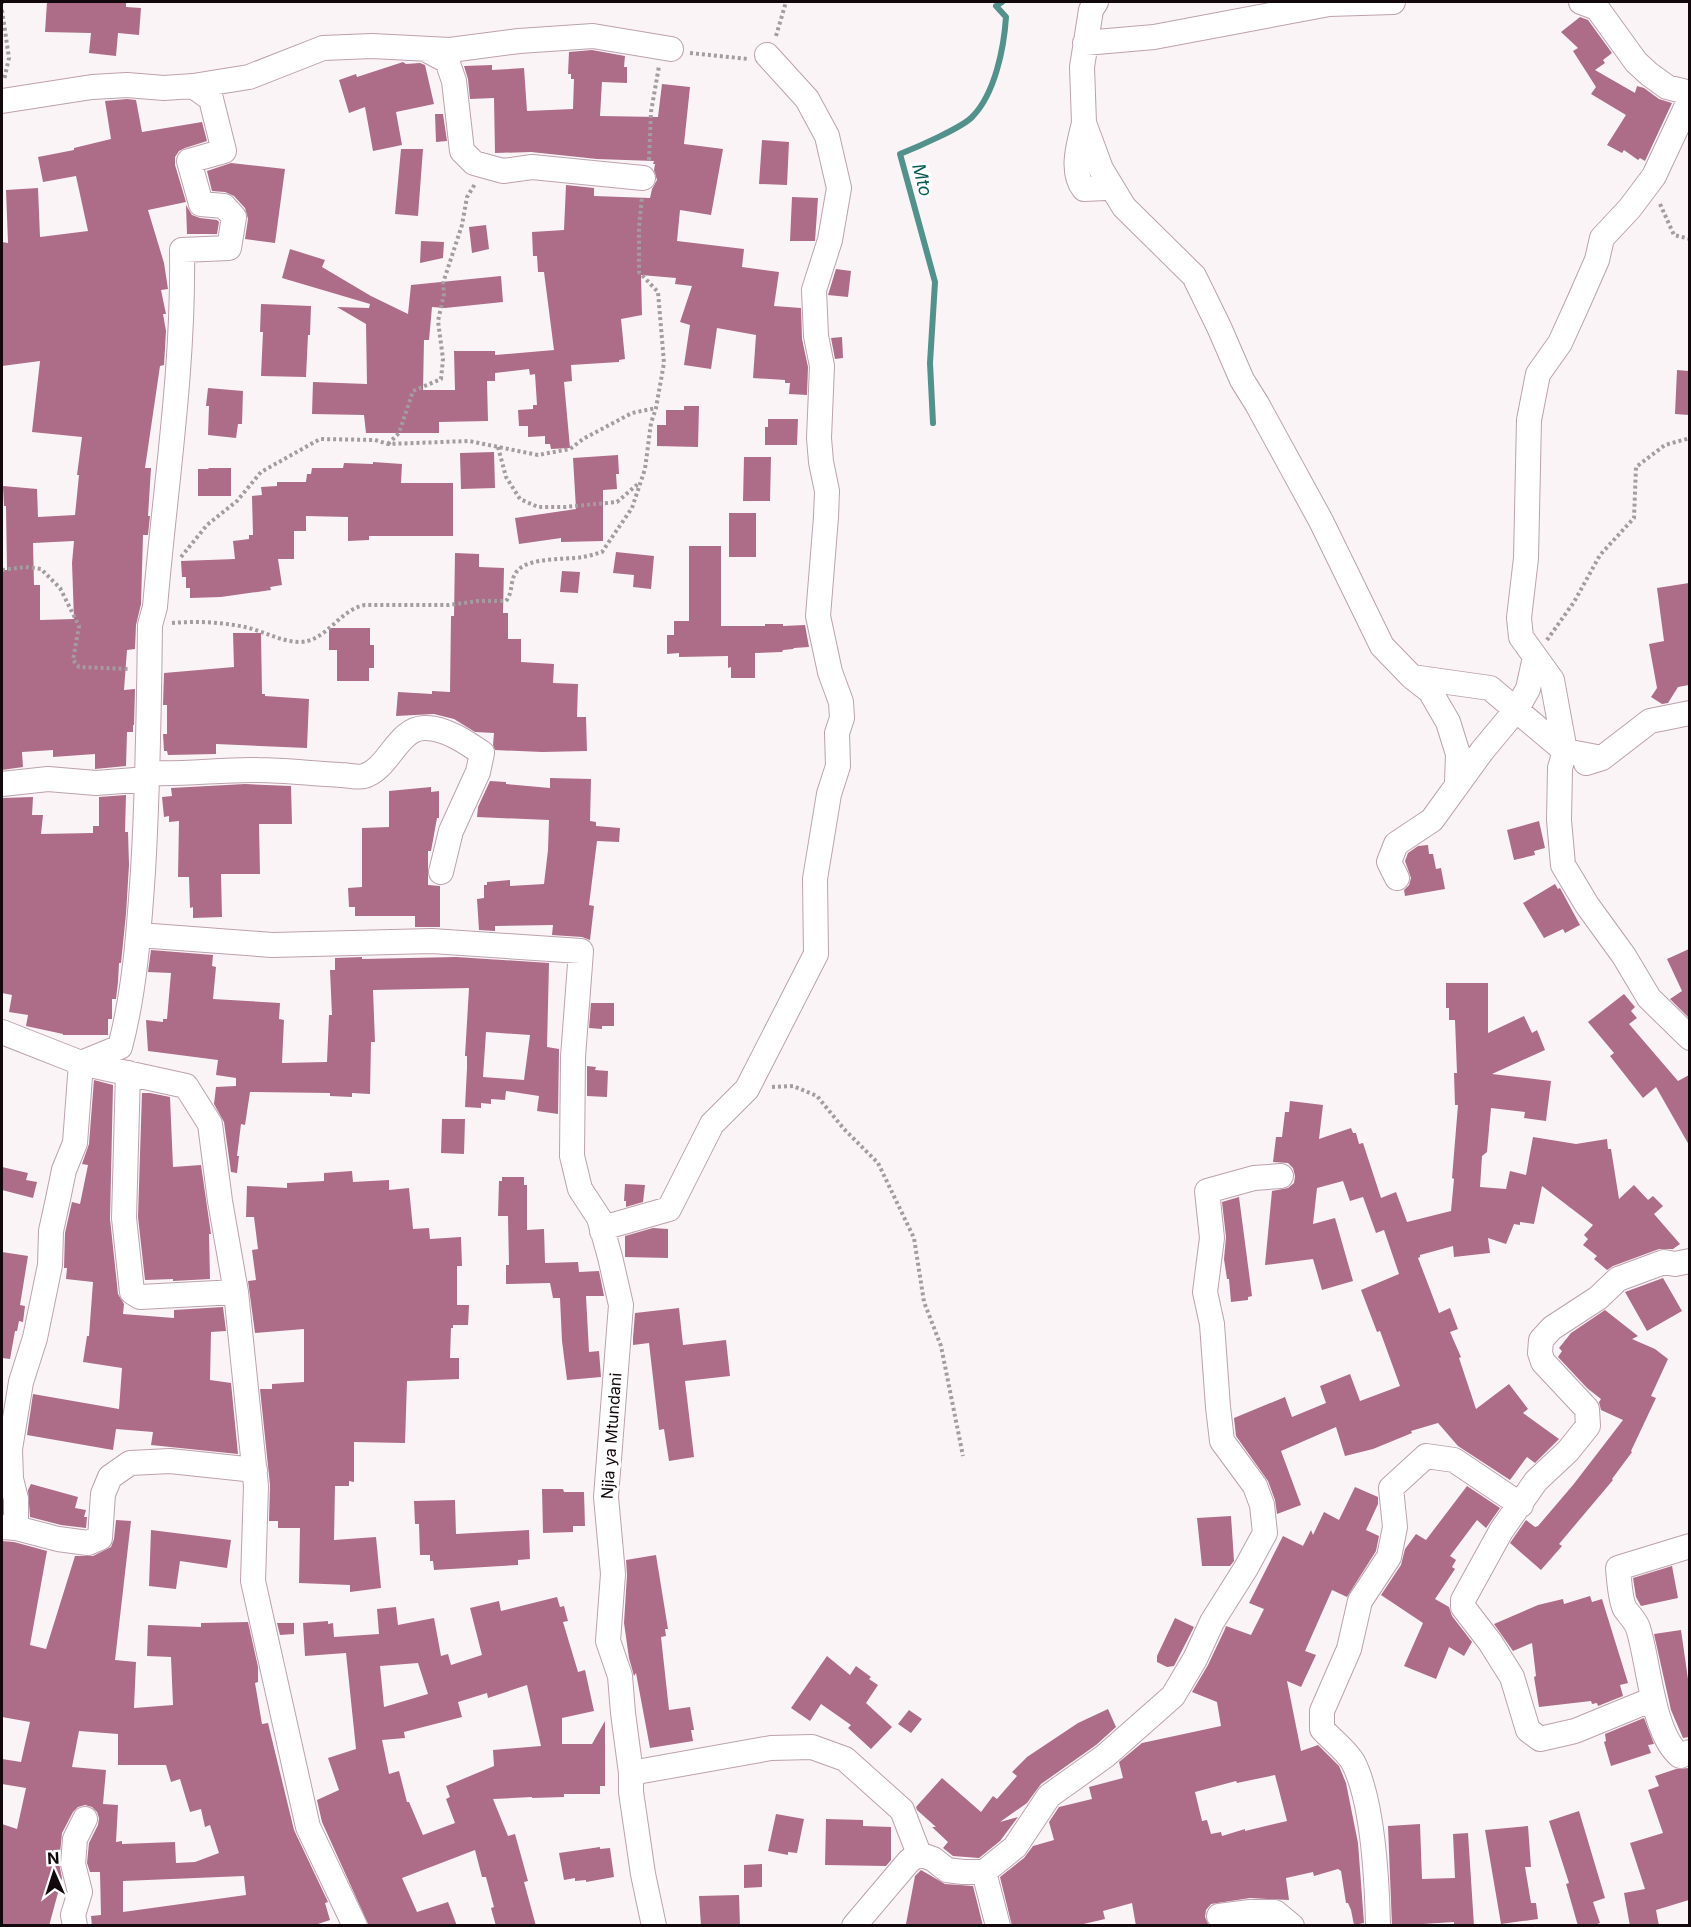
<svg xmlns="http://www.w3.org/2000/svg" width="1691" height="1927" font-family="Inter,sans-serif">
<rect width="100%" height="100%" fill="#fbf4f7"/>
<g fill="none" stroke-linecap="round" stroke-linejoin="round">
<!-- stream -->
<path stroke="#53928c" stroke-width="6" d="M933,423L930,363L935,282L900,154C915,148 964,127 973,116C995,93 1004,48 1006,17L996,6L1002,2"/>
</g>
<!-- building -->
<path fill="#ad6c88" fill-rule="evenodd" d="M47,2H126V7L141,8L139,35L118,33L116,56L89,53L91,33L45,32Z
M1580,17L1588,20L1612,53L1603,60L1605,63L1595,70L1635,93L1637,86L1644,88L1659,99L1672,103L1645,161L1640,158L1638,160L1624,150L1622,153L1607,145L1626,115L1591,94L1596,87L1573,51L1578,48L1561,32Z
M592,50L625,56L624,67H627V83L602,82L600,116L658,117L662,84L690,87L684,144L723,149L711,215L680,210L677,241L744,249L742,267L779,272L774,306L801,308L802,339L808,367L807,395L789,394L790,383H785V380L753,378L756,335L717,328L711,369L684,365L690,325L680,322L692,286L675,284L676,278L641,275L642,315L621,319L625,359L619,360V362L571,365L572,381L564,382L570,448L551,449L550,444H545V436L528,437V426H519L518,410L533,409V405H537L535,374L530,375L529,369L495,373V381H487L488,421L439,422V433H366L364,415L312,414L313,382L367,384L366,324L337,307L369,308L370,304L282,278L290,249L325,260L322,267L371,296L408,314L411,285L501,276L503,302L445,308L432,307L429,340H424L423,390H455L454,351H495V355L554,350L544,272H538L537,256H533L532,232L564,230L566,185L594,188V196L650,198L652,189L657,180L654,170L655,164H653L654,161L597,159L531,152L495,153L494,98L470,99L468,79L464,66L492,65V70L524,68L527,111L573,109L574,79H571V74H568L569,52Z
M403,62L406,64L420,63L425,65L434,104L396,112L402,145L373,151L365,107L349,113L339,80L356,74L357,77Z
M127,99L136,100L142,132L202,122L207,141L185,148L179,151L175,157V165L186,202L148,210L164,263L168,289L161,290L166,314H163L166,331L164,365L160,366L145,468H151L148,516H150L148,535H143L141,604L136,625L135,649L127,650L124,690L135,689L134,725H133V732H127L126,766L95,769V754L53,757V750L22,752L23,767L2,770V570H7L6,506H4L3,486L37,489L38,517L75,515L79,475H77L82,437L32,432L40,361L2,366V242L8,243L6,190L38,188L40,237L88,231L76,176L43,182L38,157L74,150V148L111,139L105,101ZM74,541L72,563L74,619L40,620V585H34L33,543Z
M435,114H443L447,141L436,142Z
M762,140L789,142L787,185L759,184Z
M401,149H423L418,216L395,214Z
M231,163L285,169L275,243L245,239L248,219L245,208L234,196L225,192L212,191L207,171Z
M792,197L818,198L815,241H790Z
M186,205L192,215L200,218L217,220L219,222L217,234H187Z
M486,225L489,249L472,253L469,227Z
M421,241L444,242L443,258L420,263Z
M836,269L851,271L848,297L828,295Z
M261,304L311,306L310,335H308L306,377L261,376L263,332H260Z
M842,337L843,358L835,359L831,338Z
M1677,370L1689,371V415L1675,414Z
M208,388L243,391L242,424H238L236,438L208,435L209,406H206Z
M684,406H699L698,447L657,446V425H666V410H684Z
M768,419H798L797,445H765V427H768Z
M494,452L495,488L461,489L460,453Z
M618,455L619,474H616L617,489L603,490V541L561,542V538L519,544L515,518L576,509L573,458Z
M744,457H771L770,501H743Z
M373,462L402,464L401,483H453V536H369V540L348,541V517L306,516V531H294V559H278L282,585L270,587L271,590L221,597L190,598V588H186V577H182L181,561L235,559L233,541L249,539V535H253L252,496L262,495L261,487L277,486V482H306L307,474H311L312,468H343L344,463L373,464Z
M208,468H231V496H198V469H209Z
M729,513H756V557H729Z
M689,546H721V626H765V624H783V626L805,625L809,647L794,648L793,649L783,650L782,652L755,653V678H731V667L728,668V656L679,657V653L667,654V635H674V621H689Z
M616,552L654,556L651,589L633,587L634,575L613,573Z
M455,553L479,554V567L504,568L503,613H508V639H521V662L554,664L553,683L578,684L577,717H586L587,751L542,752L495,750L493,745L494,733L475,732L454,719L434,714L396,716L398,692L432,694V691L450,692L451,616H454Z
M562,571L580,572L578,593L560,592Z
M1689,583V685L1678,687L1668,703L1662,704L1651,697L1657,688L1649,644L1664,641L1657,588Z
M329,628H370V645H374V668H369V681H337V650H329Z
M233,633H261L262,694H265V696L309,699L307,748L216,744V754L168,755L167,751H164L163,734H167V705H163L164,673L234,667Z
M550,778L591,779L590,821L596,822V826L620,828L619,842L597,841L589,905L594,906L590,940L582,937L552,935L553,925L495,926V931L479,930L477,899L484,898V885H487V882L510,880V886L544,884L548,850L549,820L477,817L478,807L490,781L506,782V784L550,788Z
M245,784L291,786L292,824H259L260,874H221L222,917L193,918V907L190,908L189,877H178L179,821L169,822V816L164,817L162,797L172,796L171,788Z
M431,787V792L439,791V818H437L431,851H428V885L440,886V927H415V916H355V907H349L348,888L362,887V828L389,827V791Z
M126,795L125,832H128L129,865L126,914L121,963H119L118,982L116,999H112V1019H108V1035H63V1034L26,1026L28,1015L9,1012L12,995L2,993V798L33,797L32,815H43L41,834L93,833V826H99V797Z
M1539,821L1545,848L1534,851L1535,855L1514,860L1507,830Z
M1428,845L1429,854H1433L1436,869L1441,868L1445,889L1405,896L1404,890L1409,885L1411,878L1405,861L1408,853L1418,846Z
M1555,884L1558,889L1560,888L1580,925L1565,933L1563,929L1544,938L1523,903Z
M1689,949V1018L1670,999L1682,991L1667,959Z
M151,950L213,955L212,966L216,967L213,999L280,1003L279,1019L284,1020L282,1063L327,1062L329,1015H332L330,970H335V958L362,957V959L456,957L549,963L547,1047L559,1049L558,1114L537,1111L539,1096L506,1091L505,1100L491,1099V1104L481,1103V1108L465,1107L467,1068V1056H465L469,988L373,990L375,1042H371L370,1094L352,1093V1097L330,1096V1093L250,1092L245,1125L241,1124L237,1156H239L237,1173L231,1172L224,1122L214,1104L216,1087L236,1086V1078L216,1075L218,1060L148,1051L146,1020L163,1022V1019H167L171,973L148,972ZM486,1032L530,1035L524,1080L483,1077Z
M1446,983H1488V1033L1524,1016L1532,1033L1537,1030L1545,1050L1492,1074L1551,1081L1546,1121L1524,1118L1525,1112L1491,1108L1487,1152L1482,1156L1480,1187L1506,1189L1510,1171L1526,1175L1533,1137L1576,1144L1607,1139L1608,1149H1611L1619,1199L1634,1185L1648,1200L1653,1196L1663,1206L1654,1214L1680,1244L1673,1249H1659L1613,1266L1607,1270L1594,1259L1597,1256L1583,1245L1588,1239L1584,1235L1593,1225L1542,1186L1534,1224L1520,1222V1225L1514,1224L1506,1244L1488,1238L1490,1253L1454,1257L1453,1246L1420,1255V1257L1418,1258L1439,1313L1450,1308L1458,1329L1450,1332L1461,1357L1459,1358L1476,1409L1509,1384L1528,1409L1523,1413L1559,1439L1535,1463L1527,1457L1510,1480L1458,1446L1438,1423L1411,1431L1412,1433L1373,1449L1345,1456L1336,1427L1281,1451L1301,1505L1277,1514L1275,1500L1268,1481L1236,1436L1234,1418L1285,1397L1292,1417L1326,1403L1320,1386L1350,1374L1360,1401L1400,1386L1380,1331L1377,1332L1361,1290L1399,1274L1384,1230L1376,1233L1363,1197L1350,1201L1343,1181L1317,1188L1313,1224L1335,1218L1353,1281L1322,1290L1313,1259L1265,1265L1272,1191L1288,1188L1294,1183L1295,1176L1293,1168L1288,1163L1273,1162L1276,1137H1282L1285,1112H1289L1290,1101L1323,1105L1319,1139L1351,1128L1353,1133H1356L1359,1144L1363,1143L1381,1198L1396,1192L1407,1222L1451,1211L1454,1179L1452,1178L1458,1105H1455L1454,1073H1457L1455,1020H1449V1008H1446Z
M1624,994L1635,1007L1631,1011L1637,1018L1629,1024L1678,1081L1689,1075V1145L1656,1087L1643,1098L1610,1056L1614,1053L1588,1022Z
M591,1003H614V1026H602V1029L589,1028Z
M587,1066L596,1067L595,1070L608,1071L607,1097L587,1096Z
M94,1080L113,1085L110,1219L118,1294L124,1304L123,1314L174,1318V1310L223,1307L226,1331L211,1332L210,1380L231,1383L238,1454L151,1445L153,1432L116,1429L113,1450L27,1435L33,1394L119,1409L122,1368L83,1362L87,1336H89L93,1282L66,1279L67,1268H64L65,1233L72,1202L80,1204L88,1165L82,1164L89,1144Z
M142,1093H150L170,1097L173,1167L201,1165L211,1234H209L210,1279L173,1281V1279L145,1280L138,1217Z
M442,1119H465L464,1154L441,1153Z
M2,1167L28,1173L26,1180L37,1182L33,1198L2,1190Z
M352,1171L353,1182L389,1180V1190L409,1188L413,1229L429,1228L430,1239L461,1237L462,1266H457V1305H469L468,1325H453V1328H451L450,1358H459V1379L407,1381L405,1443L354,1442V1482L349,1481V1486H335L334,1540L376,1537L381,1588L350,1592V1585L299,1583L300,1528H278V1521H269L270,1485L260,1389H272V1384L304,1382V1329L255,1333L248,1281L256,1280L252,1250L258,1249L254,1217H246L247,1186L287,1188V1183L324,1181V1173Z
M502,1177H524V1185H527V1230L544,1229L545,1263L578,1262L579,1272L599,1271L604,1296H586L589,1352L599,1351L601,1377L567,1380L562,1341L560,1298H553L550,1283L506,1284V1265H509L508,1216H498L499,1181H502Z
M625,1184L645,1185L643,1202L626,1207V1201H624Z
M1239,1197L1252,1296L1248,1297V1300L1231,1302L1229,1279H1227L1224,1259L1226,1237L1222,1202Z
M653,1228L668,1229V1258L625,1257V1236Z
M2,1252L28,1256L20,1305L25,1306L23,1322L19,1321L17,1331H15L10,1359L2,1358Z
M1663,1278L1682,1311L1647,1331L1625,1292Z
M679,1308L683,1345L726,1340L730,1376L685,1381L694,1457L669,1461L664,1429L659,1430L649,1343L633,1345V1338L635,1313Z
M1605,1310L1638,1336L1632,1339L1655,1349L1668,1359L1651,1396L1656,1398L1631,1451L1632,1452L1612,1479L1613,1480L1559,1544L1562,1546L1541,1570L1510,1543L1526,1520L1535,1527L1538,1526L1573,1485L1623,1420L1601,1410L1599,1402L1601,1399L1587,1388L1558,1357L1562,1351L1559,1348L1571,1333Z
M31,1484L78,1497L75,1508L86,1510L84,1517H87L86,1528L61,1525L30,1517L28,1490Z
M1467,1486L1500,1508L1486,1528L1477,1520L1450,1556L1456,1560L1452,1567L1455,1569L1435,1599L1449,1607L1452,1616L1472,1642L1464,1656L1449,1647L1436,1679L1404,1666L1423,1623L1381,1595L1401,1565L1405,1549L1416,1534L1426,1540Z
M1355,1487L1378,1497V1504L1366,1530L1379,1536L1376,1551L1347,1597L1332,1590L1305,1651L1316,1655L1301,1687L1287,1681L1301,1751L1318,1745L1339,1766L1346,1783L1358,1843L1364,1923L1354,1925L1351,1910L1348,1903H1346L1341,1871L1338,1869L1314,1876L1313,1872L1286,1878L1289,1900L1250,1898L1211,1904L1206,1910L1205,1917L1209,1926H1136L1132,1903L1103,1911L1105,1919L1075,1926H1012L1000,1877L1024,1858L1033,1846L1054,1840L1049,1822L1059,1807L1092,1799L1089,1787L1123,1778L1119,1762L1142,1743L1221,1726L1217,1702L1192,1692L1208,1665L1225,1629L1226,1626L1251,1635L1264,1609L1249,1603L1283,1536L1303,1546L1311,1530L1313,1535L1324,1512L1339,1520ZM1275,1775L1287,1821L1245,1831V1829L1222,1836L1221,1832L1211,1834L1207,1820L1202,1821L1195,1792L1236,1781L1237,1783Z
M542,1489H563L564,1492H584L585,1526H573V1532L543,1533Z
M455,1500L456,1534L529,1530L530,1559L518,1560V1565L434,1570L433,1561H430V1555H420L419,1524H415L414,1501Z
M1231,1516L1234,1561L1230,1566H1202L1197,1518Z
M116,1520L131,1521L115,1660L136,1662L134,1708L173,1705L171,1657L147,1656L148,1625L201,1627V1623L248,1622L258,1667V1682L255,1683L262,1724L268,1723L294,1830L328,1902L325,1903L330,1920L312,1926H92L91,1916L101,1915L100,1872H90L87,1863L89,1843L98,1825L99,1818L97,1812L92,1807L85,1805L78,1807L73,1812L62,1833L59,1863L62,1878L49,1926H2V1824L17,1829L26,1788L2,1784V1759L21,1762L30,1722L2,1717V1541L14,1542L47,1551L30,1645L46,1649L75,1556H93L111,1547L114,1539ZM79,1731L118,1734V1765H166L171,1782L180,1779L190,1812L201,1809L205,1827L210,1825L219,1853L195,1862L176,1863L175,1842L122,1844V1841L116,1842L118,1805L103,1804L106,1770L72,1767ZM244,1876L246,1895L123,1912V1881Z
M151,1530L231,1540L227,1568L180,1561L176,1589L149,1586Z
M656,1555L668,1629H665L666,1636L661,1637L669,1710L690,1707L694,1730H691L693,1741L650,1748L636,1673L634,1676L629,1658L624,1623L627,1575L626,1560Z
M1672,1566L1678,1598L1641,1606L1636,1597L1633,1578Z
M1590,1596L1592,1602L1602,1599L1628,1683L1620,1685L1623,1696L1598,1706L1597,1703L1592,1704L1591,1701L1539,1707L1534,1677L1536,1676L1532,1643L1513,1651L1494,1624L1538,1605L1563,1599L1564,1604Z
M557,1597L560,1607L564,1606L568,1621L563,1622L578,1672L585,1670L594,1711L562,1718V1744H592L605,1721V1786H600V1794H564V1797L532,1798V1797L493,1799L508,1836L515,1834L528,1881L524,1882L536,1926H496L491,1908L494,1907L486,1877H482L475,1850L402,1878L417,1912L448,1902L457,1926H369L322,1822L317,1800L339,1790L328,1758L356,1749L346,1653L305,1656L303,1623L328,1621V1624L333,1623L334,1637L379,1634L377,1609L396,1607L398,1625L434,1618L441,1656L448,1654L451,1665L482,1655L470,1608L499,1601L501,1611ZM418,1663L428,1694L384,1707L380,1666ZM527,1685L541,1746L493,1750L494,1766L446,1786L450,1797L446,1799L455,1823L423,1835L409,1802H407L399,1771L389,1774L382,1740L405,1738L404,1732L462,1717L458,1702L487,1693L488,1698Z
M1175,1618L1194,1627L1174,1666L1167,1667L1157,1662V1656Z
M277,1623H294V1634L280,1635Z
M1681,1630L1689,1686V1737L1683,1738L1671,1710L1654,1634Z
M827,1656L850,1675L856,1666L871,1677L869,1679L878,1685L866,1703L892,1727L871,1749L848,1728L851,1725L821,1704L810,1721L791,1708Z
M1108,1709L1116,1727L1096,1745L1041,1784L1027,1803L1000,1822L1018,1817L1000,1841L979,1858L953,1856L943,1848L948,1842L932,1827H936L917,1810L916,1807L942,1778L981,1812L993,1796L997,1799L1017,1776L1012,1772L1027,1757L1078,1723Z
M909,1710L922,1719L911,1733L898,1724Z
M1644,1718L1654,1744L1648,1745L1651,1753L1611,1766L1604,1742L1606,1741L1605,1734Z
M1689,1768V1900L1656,1910L1659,1926H1630L1624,1893L1645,1889L1630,1843L1663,1833L1648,1790L1659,1786L1655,1776L1676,1769Z
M1579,1811L1605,1898L1593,1902L1600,1923L1591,1926H1578L1566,1884L1569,1883L1549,1821Z
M776,1814L804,1819L797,1853L788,1852V1855L768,1851Z
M826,1819L863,1820V1826L891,1827V1860L886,1866L825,1865Z
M1420,1824L1422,1879L1455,1878L1453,1834L1468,1833L1474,1926H1454V1922L1392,1926L1388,1826Z
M1528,1826L1531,1867H1525L1531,1903H1536L1538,1919L1501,1924L1485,1830Z
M600,1847V1849L610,1848L614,1877L586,1882V1880L575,1881V1878L564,1880L559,1853Z
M762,1864V1887L744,1888V1865Z
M921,1870L945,1884L973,1886L983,1926H916L906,1924L915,1876Z
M739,1895L740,1926H701L699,1896Z"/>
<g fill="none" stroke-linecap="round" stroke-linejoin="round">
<defs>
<path id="minor" d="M1096,2L1091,10L1082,67L1084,123L1101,169L1124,207L1194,276L1219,327L1242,380L1257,404L1321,521L1382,646L1412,677L1490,688L1565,751L1602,758
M1581,2L1597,8L1636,62L1649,74L1667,87L1690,93
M1085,43L1154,37L1329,4L1393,2
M425,49L447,61L454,81L462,151L474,163L503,171L532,167L643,178
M1690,99L1654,176L1630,208L1602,238L1597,260L1579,301L1560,343L1538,374L1529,420L1526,558L1519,618L1521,637L1552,680L1565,751L1560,768L1559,820L1563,865L1587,905L1624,956L1649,998L1690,1038
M2,101L92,87L127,85L164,88L193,86L249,77L323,48L372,46L450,50L519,41L593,36L671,49
M1084,123C1079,144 1070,171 1084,189L1105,188L1111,186
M1412,677L1430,691L1448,722L1458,754L1457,783
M1586,763L1602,758L1650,721L1690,713
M148,773C185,775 222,769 258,770C286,770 314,774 341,775C348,775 358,778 364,776C389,769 397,729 424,728C444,727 466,742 482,753L478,772L451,831L441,872
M2,784L48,779L96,783L148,779
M1397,878L1389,862L1396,844L1432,820L1482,751L1516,710L1528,689L1535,657
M139,935L272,945L432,941L581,951L573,1057L572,1156L580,1189L599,1218L610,1257L621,1305L606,1497L613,1574L608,1641L620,1676L623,1713L631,1773V1792L643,1874L654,1926
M2,1032L81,1063L186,1086L210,1124L220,1201L236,1292L256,1486L253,1581L308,1827L355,1926
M128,1073L124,1218L132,1292L140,1297L236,1292
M602,1231L606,1227L669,1209L712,1124L747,1089L816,954L815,879L829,794L838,766L837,733L842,718L841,702L830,672L818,616L826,517L827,491L821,462L819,438L822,366L816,336L814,290L830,240L839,188L827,136L807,99L767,55
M2,1527L16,1528V1499L11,1479L10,1449L21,1382L35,1338L50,1265L51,1231L58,1199L64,1170L75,1143L81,1063L120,1047C135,990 139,930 143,871C148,789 149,707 150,625L155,607C165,488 184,370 182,250L229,248L234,217L224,206L201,204L189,161L224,151L211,99L193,86
M16,1528L58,1539L88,1543L100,1538L103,1494L110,1477L130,1463L170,1461L255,1470
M1690,1546L1618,1568C1619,1578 1620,1600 1625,1609C1630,1616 1635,1620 1638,1628C1649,1662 1652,1733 1680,1756L1690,1752
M1653,1699L1575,1731L1540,1739L1528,1730L1512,1677L1490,1642L1463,1607V1600L1501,1531L1536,1481L1568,1451L1588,1426L1587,1409L1543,1362L1540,1353L1541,1340L1552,1328L1598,1298L1618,1279L1664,1262L1675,1264L1690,1261
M631,1773L771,1748L812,1747L845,1759L902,1810L919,1854
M984,1872L998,1926
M1219,1916L1250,1912H1275L1292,1926
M75,1926L73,1915L80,1892L73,1864L75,1839L85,1819
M854,1926L909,1861L919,1854L933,1859L947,1870L963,1872H984L1015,1847L1049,1796L1105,1756L1173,1696L1195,1659L1212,1622L1246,1568L1265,1533L1262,1505L1255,1486L1222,1441L1218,1407L1212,1324L1205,1292L1212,1238L1207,1191L1254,1178L1281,1176
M1378,1926C1377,1881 1373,1801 1353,1762C1346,1750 1331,1739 1322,1729V1711L1349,1649L1360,1601L1389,1557L1395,1527L1391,1488L1426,1456L1454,1460L1521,1505"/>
</defs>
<!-- minor casing -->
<use href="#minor" stroke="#bda1ac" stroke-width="26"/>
<!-- path -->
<path stroke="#a49c9f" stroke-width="4" stroke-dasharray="3 3" stroke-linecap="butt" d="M2,4V2
M2,10L9,58L4,80
M776,36L786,2
M690,53L748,59
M649,160L651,112L659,66
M1660,204L1674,235L1690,239
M388,444L399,433L413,391L441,379L443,359L438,321L444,294L443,283L462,225L467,197L475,184
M498,447L506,477L520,499L538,507H565L617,502L639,483
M181,557L207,525L237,501L261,472L320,439L375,440L388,444L469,441L538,455L570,449L583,439L632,413L656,408
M2,570L25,567L41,569L60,588L79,626L73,660L79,667L130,669
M172,623C196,621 221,622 245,627C263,631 280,641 298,642C326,643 338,610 365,605H449L478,601H506C514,591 509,579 518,570C531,557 565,560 583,557C589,556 595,554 602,552L632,508L645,469L651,423L656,408L664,363L658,292L639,272V227L642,196
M1547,640L1574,602L1600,555L1634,518L1636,467L1665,445L1690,438
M772,1087L793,1086L817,1096L844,1129L878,1163L914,1238L924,1302L941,1346L963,1456"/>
<!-- minor -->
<use href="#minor" stroke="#fff" stroke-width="24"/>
</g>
<g text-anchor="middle" stroke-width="6" stroke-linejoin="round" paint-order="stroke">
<!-- street labels -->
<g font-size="16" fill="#13090d" stroke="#fff">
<text transform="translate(611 1436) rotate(-86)" y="6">Njia ya Mtundani</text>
</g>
<!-- water labels -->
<g font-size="18" font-style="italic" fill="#075b55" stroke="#fff">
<text transform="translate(922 180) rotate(75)" y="6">Mto</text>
</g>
</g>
<!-- border -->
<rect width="1691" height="1927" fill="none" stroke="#13090d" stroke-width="6"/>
<!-- north arrow -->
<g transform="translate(54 1873) rotate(357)" stroke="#ffffff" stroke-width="4.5" paint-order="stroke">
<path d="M0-4.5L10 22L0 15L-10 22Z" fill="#13090d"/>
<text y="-9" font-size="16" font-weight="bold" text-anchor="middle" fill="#13090d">N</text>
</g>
</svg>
